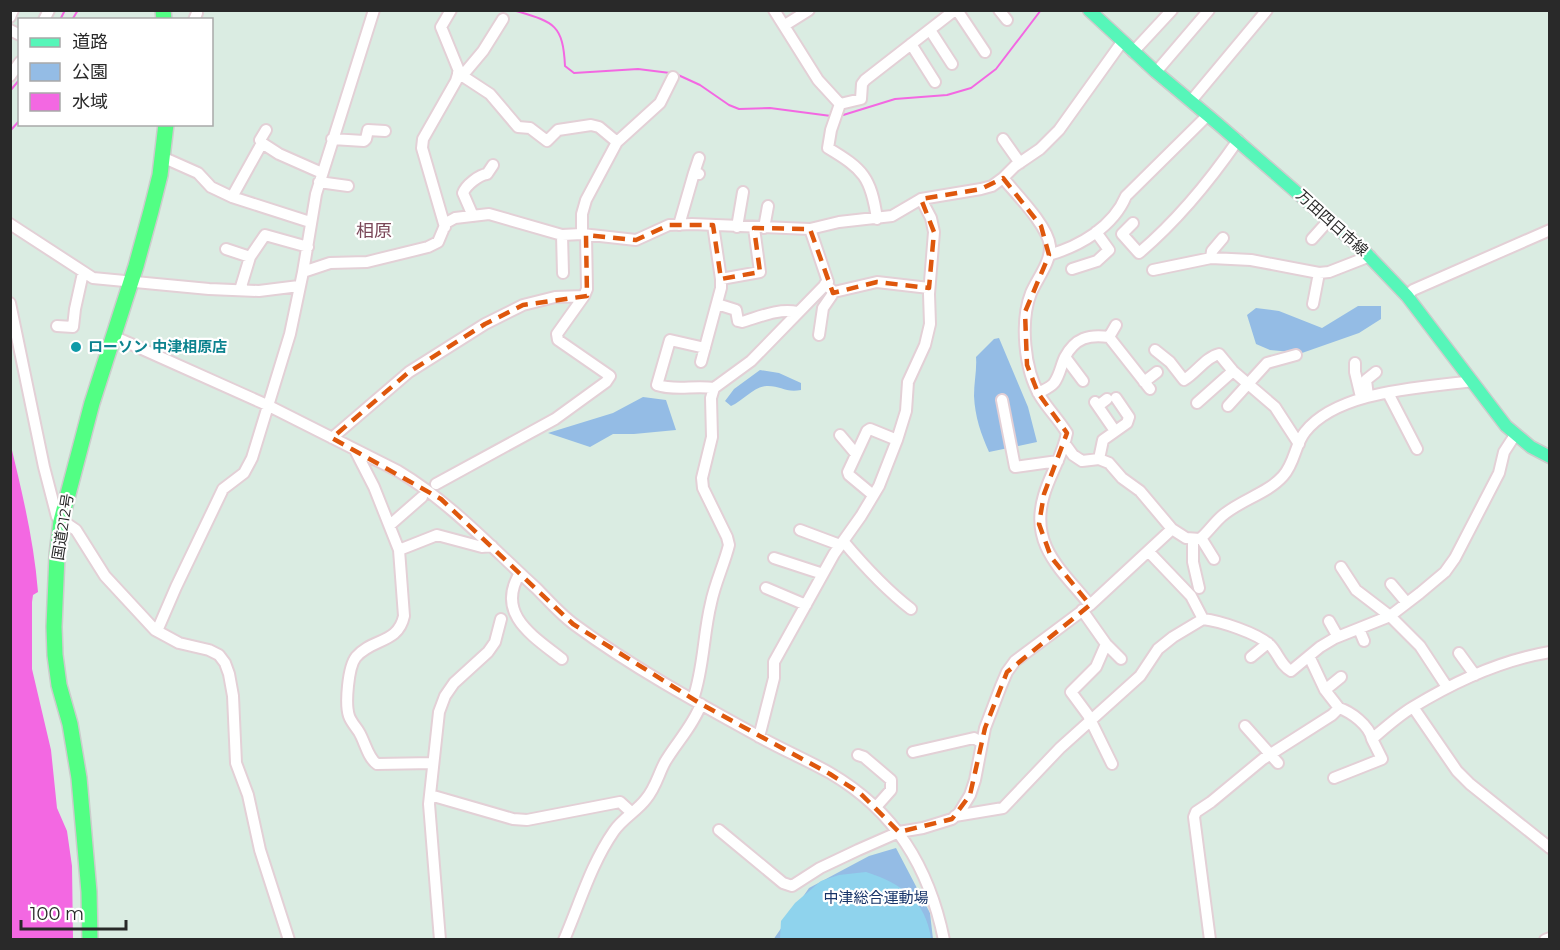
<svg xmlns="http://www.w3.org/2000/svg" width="1560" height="950" font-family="Montserrat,'Noto Sans JP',sans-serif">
<rect width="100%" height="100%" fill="#daece2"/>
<!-- green -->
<path fill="#94bce5" d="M1358,306H1381V319L1359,333L1302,353L1270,350L1256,344L1247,315L1256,308L1279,311L1322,328Z
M999,338L1028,407L1037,442L989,452C981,434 975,417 974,396C974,382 977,370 976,357L994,339Z
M760,370L779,373L801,383V390C786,393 781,386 768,386C755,385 743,401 731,406L725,401L734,389Z
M643,397L666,400L676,430L634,434H613L590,447L548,433L613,413Z
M896,848L930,913L933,939L773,940L809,888L869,856Z"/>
<!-- pitch -->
<path fill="#8fd3ed" d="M866,872C901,883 926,901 931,939H780L781,921L795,903L821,881L839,875Z"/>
<!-- water -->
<path fill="#f368e2" d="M10,442C22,492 34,541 38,592L33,595L32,602V669L51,750L57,808L67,831L72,866L73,939H11Z"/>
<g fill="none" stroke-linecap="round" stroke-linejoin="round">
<!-- stream -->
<path stroke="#f368e2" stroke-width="2" d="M513,10C553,22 563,23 565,66L574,73L638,69L670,73
M60,20L65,10
M72,20L78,10
M676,74L700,85L729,105L739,109L770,108L831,116
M10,91L20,79
M840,116L895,99L947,95L971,88L996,69L1041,10
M10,131L20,120"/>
<defs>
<path id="minor" d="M774,10L818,80L840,104
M957,10L985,52
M999,10L1007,20
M10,17L13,10
M44,20L49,10
M194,20L197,13
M785,25L809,10
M10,30L20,35
M930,30L952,64
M911,44L935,82
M1133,52L1172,10
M1156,72L1209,10
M458,73L490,94L518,127L530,128L547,141L558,130L591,125L599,127L617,142
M10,76L20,62
M462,76L483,51L503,19
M1191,101L1267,10
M840,104L861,99L862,84L865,80L955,10
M840,104L831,130L828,148C863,169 871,177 877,219
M266,130L260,140L262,143L279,154L322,173
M332,139L364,141L366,139L368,130L385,131
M1003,139L1020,163
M262,143L232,197L310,222
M162,157L198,173L211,187L232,197
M694,173L699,158
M1003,178C1016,194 1048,226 1050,246C1051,262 1037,279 1031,293C1020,321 1024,369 1040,396C1048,409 1059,420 1067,433C1063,455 1050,474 1044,495C1029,545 1061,569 1090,605
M319,182L348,186
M473,216L463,193C466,185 479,175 487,174L493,165
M1133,223L1122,234L1139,253C1178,220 1209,182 1238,140
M10,224L93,278L209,289L259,291L299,286
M679,225L694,173L699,174
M713,225L721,279L760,272L754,228
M445,227L422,148L423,139L456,81L459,71L441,27L451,10
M737,227L743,192
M764,228L768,206
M582,234V214L586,200L617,142L660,103L673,77
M562,235L563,273
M1312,239L1329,220
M226,249L250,257L240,290
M1049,255C1080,246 1113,227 1126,196L1208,115
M250,257L265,235L308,247
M1211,258L1212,251L1223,238
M1072,269L1097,261L1109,250L1096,232
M1153,270L1211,258L1251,260L1319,273L1329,272L1370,256
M303,272L316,194L374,10
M825,284L834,292L877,282L929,288
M1407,296L1413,290L1550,230
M10,303L44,467L57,517L76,530L105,576L155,630L179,643L209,650L219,655L225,663L229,674L233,696L236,763L248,795L260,850L289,940
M717,304L736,310L738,321L742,322C759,317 779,308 797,312
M1313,304L1319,273
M57,326L73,327L75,309L83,273
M819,335L823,308L834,292
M113,336L267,405L398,471C450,502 491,547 536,588C549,601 561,615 575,625C632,667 696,702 758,736C781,749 807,760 830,773C895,811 929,867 944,940
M1109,337L1150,389
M705,348L670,340L657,385C676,391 694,385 714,388
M1155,350L1170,362L1184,380C1196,373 1206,357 1219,354L1233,371L1275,407L1299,444
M1065,357L1083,381
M701,362L721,288V279
M1355,363V372L1361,397
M1144,382L1157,372
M1038,393C1043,390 1050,388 1054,383C1060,375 1061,365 1065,357C1075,338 1089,334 1109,337L1116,325
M1388,393L1417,449
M1368,396L1366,380L1376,372
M1002,400L1015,467L1058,461
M1095,402L1115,431
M1197,403L1233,371
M1098,406L1107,399
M1228,406L1267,363L1296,355
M840,435L856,454
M332,438L409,372L485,324L523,305L555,297L584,296L587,289L586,235
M1065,444L1073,455L1082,461L1099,459L1109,463L1122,478L1140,491L1172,529L1186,538L1200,539C1208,532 1214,523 1222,516C1240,500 1267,494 1283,476C1295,463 1295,444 1305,432C1338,390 1423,388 1472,381
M355,450L374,487L399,550L404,616C398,644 372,638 356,657C348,667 345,704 349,716C351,722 356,727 359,732C365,742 368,758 377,764L433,763
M1099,459L1103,440L1127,423L1129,417L1116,398
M436,484L555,419L606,382L610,376L558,340L557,334L584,296
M873,495L849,475L848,472L867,431L870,429L897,440
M390,525L422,497
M800,530L840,545
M1201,538L1214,559
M1193,540V562L1199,588
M843,541C864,566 885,589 911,609
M399,550L437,535L482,547L492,546
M1148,551L1191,596L1203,619C1220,621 1257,633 1270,645C1278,653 1281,666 1291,671L1320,647L1335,638L1390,616L1420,593L1445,572L1455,558L1499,473L1504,452L1515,435
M774,558L823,574
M1341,567L1356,590L1390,616L1420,646L1447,687
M520,573C495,614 533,636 562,659
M1391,584L1407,603
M766,588L806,605
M1082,610L1106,644L1121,659
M1329,621L1338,637
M1359,629L1364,641
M157,631L176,587L223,489L244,473L252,458L290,334L303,272L330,263L367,262L428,247L438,242L446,223L455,218L489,214L562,235L582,234L636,240L669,225L692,224L810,229L839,222L892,216L921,199L981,189L992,186L1003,178L1015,166L1040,149L1059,130L1122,42
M1106,644L1096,667L1071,692L1088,715L1112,764
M1459,653L1475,675
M1309,656L1325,690L1339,708
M1251,657L1268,643
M1325,690L1341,677
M693,699C704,668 703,635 711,603C715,583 724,565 729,545L727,537L703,488L702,478L712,437L711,398L714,388L751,361L828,282L810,229
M1413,707L1457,771L1470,784L1550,848
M1245,726L1278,763
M759,737L774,678V662L834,554L861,516L879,486L897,440L906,411L908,382L925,345L930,324L929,294L934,232L931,218L921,199
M913,752L974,738L982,743
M858,755L864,757L891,780V790L876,807
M1334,778L1382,759L1372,739C1385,728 1398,716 1413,707C1454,682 1501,660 1550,652
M430,795L513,819L527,820L620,802L631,812
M955,816L1003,808L1060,748L1140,676L1158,649L1173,637L1203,619
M719,830L783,883L792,886L820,868L858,850L899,832L923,828L952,819L959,813L970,795L975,780L985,728L1001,686L1007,672L1015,661L1090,605L1172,529
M440,940L429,804L439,712L445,696L454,683L488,652L495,642L501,619
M564,940C580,903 591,864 614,831C623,818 637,811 646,799C656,787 658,775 665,762C676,743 693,726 701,704
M1210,940L1194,817L1196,812L1211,802L1263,759L1332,715L1339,708C1351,712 1369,725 1372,739
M1545,940L1550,938"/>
<path id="major" d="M1089,10L1156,72L1218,124L1363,250L1407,296L1506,426L1531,447L1550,457"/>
<path id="highway" d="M163,10L164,20
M90,940L89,892L79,778L70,724L59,685L55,655L54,627L57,555L61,521L92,403L136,266L151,211L160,175L166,124"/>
</defs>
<!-- minor casing -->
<use href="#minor" stroke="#e3d0d6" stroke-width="14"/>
<!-- major casing -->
<use href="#major" stroke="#ccc" stroke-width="15"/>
<!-- highway casing -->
<use href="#highway" stroke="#ccc" stroke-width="18"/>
<!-- minor -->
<use href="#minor" stroke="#fff" stroke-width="10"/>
<!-- major -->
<use href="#major" stroke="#56f6b9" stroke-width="12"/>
<!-- highway -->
<use href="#highway" stroke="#52ff84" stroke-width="15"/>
</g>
<!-- marked area -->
<path fill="none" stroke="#de570d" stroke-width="4.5" stroke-dasharray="12 8" stroke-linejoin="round" d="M1003,178L1041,226L1049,255L1025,312L1027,365L1038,393L1067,433L1044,494L1039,524L1051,557L1090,605L1007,672L985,728L970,795L952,819L899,832L860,793L830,774L701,704L573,624L441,499L332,438L409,372L485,324L523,305L587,296L586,235L636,240L669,225H713L721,279L760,272L754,228L810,229L833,293L877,282L929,288L934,232L921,199L981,189Z"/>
<!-- markers -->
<circle fill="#0f9aa8" stroke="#fff" stroke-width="2" cx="76" cy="347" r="6"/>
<g text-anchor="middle" stroke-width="4.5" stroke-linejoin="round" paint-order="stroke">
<!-- street labels -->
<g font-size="15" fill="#292929" stroke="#fff">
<text transform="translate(1332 223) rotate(42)" y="5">万田四日市線</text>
<text transform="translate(63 527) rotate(-81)" y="5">国道212号</text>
</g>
<!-- culture labels -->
<g font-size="15" font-weight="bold" fill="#0d838f" stroke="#fff" text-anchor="start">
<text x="88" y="352">ローソン 中津相原店</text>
</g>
<!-- park labels -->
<g font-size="15" fill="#173469" stroke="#fff">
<text x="876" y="903">中津総合運動場</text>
</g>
<!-- quarter labels -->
<g font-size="18" fill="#7b4859" stroke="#fff">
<text x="374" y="237">相原</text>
</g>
</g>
<!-- border -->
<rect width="1560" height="950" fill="none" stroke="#292929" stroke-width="24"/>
<!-- legend -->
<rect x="18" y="18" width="195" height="108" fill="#ffffff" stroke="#a9a9a9" stroke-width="1.5"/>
<rect x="30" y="38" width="30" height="9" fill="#56f6b9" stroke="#a9a9a9" stroke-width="1.5"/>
<text x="72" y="48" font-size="18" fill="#292929">道路</text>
<rect x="30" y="63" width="30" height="18" fill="#94bce5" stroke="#a9a9a9" stroke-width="1.5"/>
<text x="72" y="78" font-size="18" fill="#292929">公園</text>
<rect x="30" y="93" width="30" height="18" fill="#f368e2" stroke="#a9a9a9" stroke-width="1.5"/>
<text x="72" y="108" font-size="18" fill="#292929">水域</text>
<!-- scale -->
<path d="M21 920v9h105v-9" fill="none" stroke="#292929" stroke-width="3"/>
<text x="30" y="920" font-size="18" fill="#292929" stroke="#ffffff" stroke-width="4.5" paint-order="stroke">100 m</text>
</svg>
